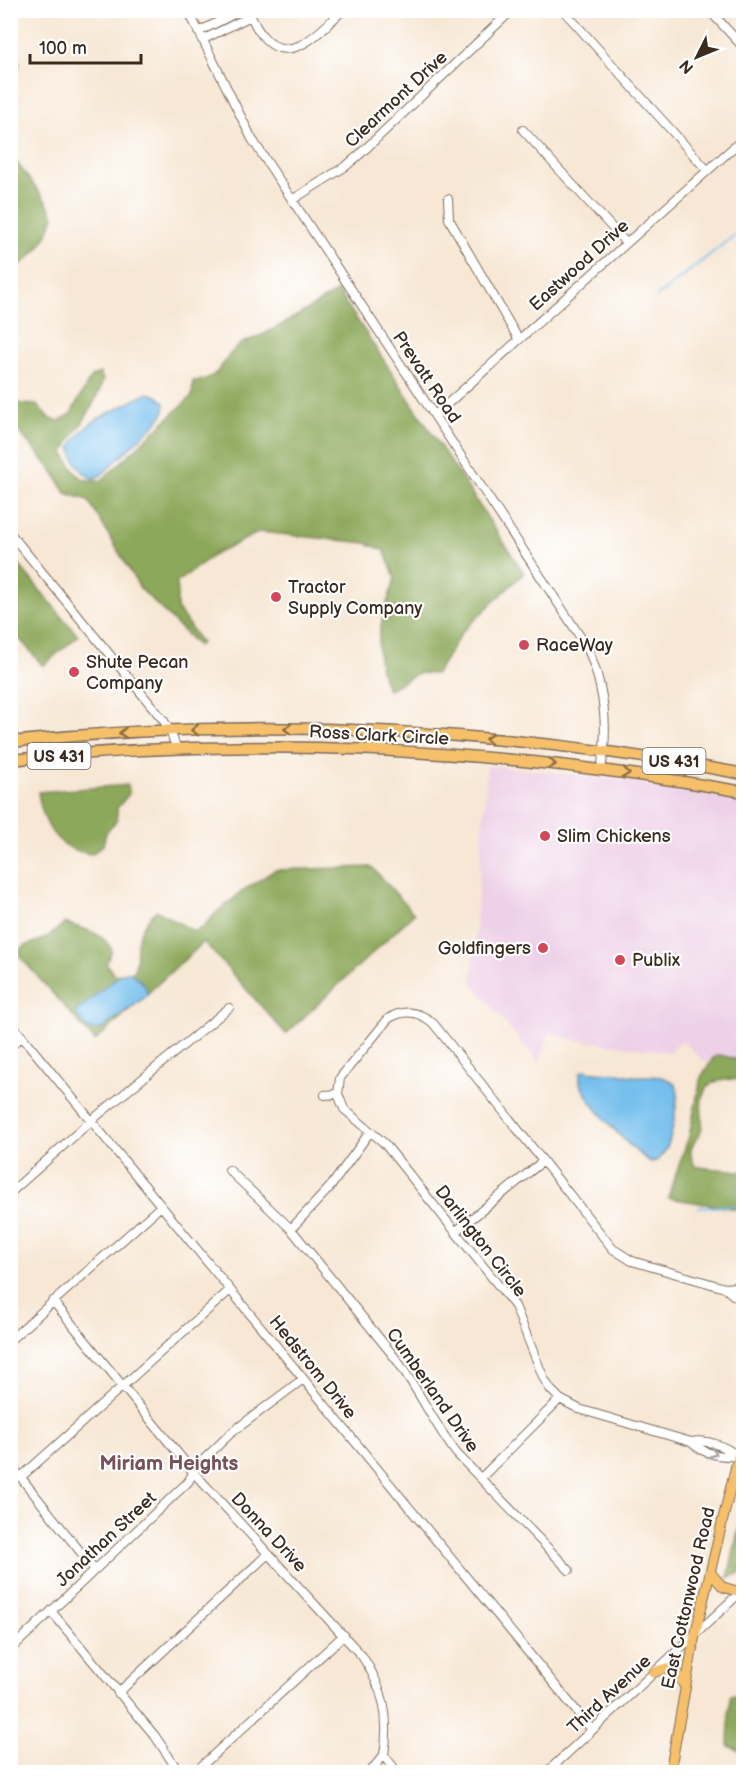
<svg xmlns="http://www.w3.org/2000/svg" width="754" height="1783" font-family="'Balsamiq Sans',sans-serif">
<rect width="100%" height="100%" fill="#fff"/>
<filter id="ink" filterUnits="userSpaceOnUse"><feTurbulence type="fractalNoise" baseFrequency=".0167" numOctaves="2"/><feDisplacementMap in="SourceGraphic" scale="12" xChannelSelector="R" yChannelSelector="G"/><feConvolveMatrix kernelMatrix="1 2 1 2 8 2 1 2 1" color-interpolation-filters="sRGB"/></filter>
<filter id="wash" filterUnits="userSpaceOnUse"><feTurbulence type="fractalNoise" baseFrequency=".008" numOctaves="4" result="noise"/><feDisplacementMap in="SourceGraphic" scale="24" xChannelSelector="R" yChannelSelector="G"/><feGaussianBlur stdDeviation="1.35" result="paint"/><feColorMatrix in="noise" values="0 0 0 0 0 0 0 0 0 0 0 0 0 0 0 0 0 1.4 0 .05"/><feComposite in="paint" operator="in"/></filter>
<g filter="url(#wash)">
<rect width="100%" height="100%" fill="#f7e7d4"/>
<!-- built -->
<path fill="#eed0e7" d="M487,765L629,781L743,801V1068L703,1060L682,1041L669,1052L576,1040L550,1032L539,1063L472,983Z"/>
<!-- forest -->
<path fill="#8ca85a" stroke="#64693c" stroke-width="1.5" d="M11,34L17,47L15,55L20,64L16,69L11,65Z
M10,154L46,201L54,216C45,246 35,254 11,272Z
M338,291L524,573L462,632L436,674L418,673L388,690C368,651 383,616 395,578L384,550L366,543L260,532L215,554L177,582V608L201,643L198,646L140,588L88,500L66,493L54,473L11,422V397L21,404L37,405L50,419L60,421L70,415L91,377L100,373L103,380C99,395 92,407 84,420C76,432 68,440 64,453C74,471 79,485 102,480L192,396L193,381C224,379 219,361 239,345C245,341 253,339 260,336C287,323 312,306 338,291Z
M10,554L78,636L43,666L11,629Z
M128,785L129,794L117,808V820L106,833L103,845L92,854C56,850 43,825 38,792Z
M372,867L414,914L286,1034L204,942L95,1041L21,958L20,949C27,943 35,943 43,939C52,935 58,929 64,923C82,928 103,932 112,950L106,964L115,975L133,972C138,962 136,955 137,944C139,930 147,920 156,910L193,931L201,929L216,913L245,889L275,870Z
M720,1055L743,1061V1080C726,1078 706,1078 702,1099C700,1108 703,1118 702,1127C698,1145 684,1143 695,1166C712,1170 727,1168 743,1172V1210L668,1198L689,1136L701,1077L714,1057Z
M743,1509V1572L728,1578Z
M743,1693H744L743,1752L728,1746L730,1696Z"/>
<!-- water -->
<path fill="#74bfed" stroke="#587486" stroke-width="1.5" d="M148,393L157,396L165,403L164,413L157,422L101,475L92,479C80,471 73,461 71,446L83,430L99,418Z
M130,972L144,984L148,995L104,1027C91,1035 83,1025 76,1013L77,1011L122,973Z
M585,1070C596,1074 607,1072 618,1073C623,1073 627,1076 632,1076C647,1077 674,1072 678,1092C675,1109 673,1160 651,1162C630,1149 593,1109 582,1087C579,1083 580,1078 580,1073Z"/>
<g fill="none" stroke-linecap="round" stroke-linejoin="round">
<!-- stream -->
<path stroke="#74bfed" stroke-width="2" d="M656,297L744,228
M699,1207L744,1206"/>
</g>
</g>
<g filter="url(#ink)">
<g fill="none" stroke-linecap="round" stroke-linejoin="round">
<defs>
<path id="minor" d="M188,10L252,139L587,647C604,686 609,728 601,769
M248,10C252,19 256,28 262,35C289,70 322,29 343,10
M563,10L707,170
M709,10L744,48
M198,32L242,10
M202,40L251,16
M523,130L626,243
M448,199L449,219L519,340
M292,200L346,166L359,155L512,10
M435,415L744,138
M10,533L164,721L170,731L177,749
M10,1022L592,1730
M10,1047L22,1036
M325,1095L338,1094
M229,1170L291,1229L396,1359C418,1389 434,1424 457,1454L569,1570
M10,1193L92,1120L229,1008
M291,1229L331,1186L370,1132
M455,1232L543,1161
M725,1288L733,1295L744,1299
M53,1301L194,1473L362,1656C384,1689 390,1717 384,1755L397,1772
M10,1340L161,1206
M691,1442C708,1439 724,1446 738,1456
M738,1456C721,1457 703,1454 691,1442L579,1409L560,1399L551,1390L544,1379L515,1306L384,1143L344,1109L338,1094L340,1078L388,1019C403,1009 419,1011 433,1023L613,1249L632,1261L725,1288L735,1287L744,1290
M10,1464L95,1570
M21,1477L230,1290
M481,1478L560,1399
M51,1611L155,1736L179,1772
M10,1650L188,1482L197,1466L231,1433L303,1379
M118,1693L268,1554
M671,1769L685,1772
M195,1772L344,1635
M370,1772L384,1755
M547,1772L744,1589"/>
<path id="major" d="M710,1572L723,1587L740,1592
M653,1673L663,1669H672L679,1676L685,1687
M670,1772L695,1635L744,1432"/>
<path id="highway" d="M10,742C254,715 503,729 744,774
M10,760C255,734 502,749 744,792"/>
</defs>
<!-- minor casing -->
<use href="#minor" stroke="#7d6c5e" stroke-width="10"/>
<!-- major casing -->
<use href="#major" stroke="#7d6c5e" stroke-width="11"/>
<!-- highway casing -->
<use href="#highway" stroke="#7d6c5e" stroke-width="13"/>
<!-- minor -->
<use href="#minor" stroke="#fff" stroke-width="8"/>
<!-- major -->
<use href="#major" stroke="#f6c06b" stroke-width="9"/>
<!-- highway -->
<use href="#highway" stroke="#f6c06b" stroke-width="10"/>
</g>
<!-- one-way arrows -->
<defs><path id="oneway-chevron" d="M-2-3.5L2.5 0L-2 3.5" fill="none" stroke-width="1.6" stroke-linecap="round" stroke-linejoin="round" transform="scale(1.5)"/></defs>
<g stroke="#8f6e41">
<use href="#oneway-chevron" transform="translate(288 729) rotate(-180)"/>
<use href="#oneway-chevron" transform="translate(195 730) rotate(179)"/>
<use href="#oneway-chevron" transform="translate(123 733) rotate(177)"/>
<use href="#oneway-chevron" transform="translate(489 739) rotate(-176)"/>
<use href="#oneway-chevron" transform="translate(552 764) rotate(6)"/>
<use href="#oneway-chevron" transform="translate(626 773) rotate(8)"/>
</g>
<use stroke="#a79f9a" href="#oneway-chevron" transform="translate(713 1453) rotate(17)"/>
</g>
<!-- markers -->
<g fill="#d1495b" stroke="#fff" stroke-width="2">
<circle cx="276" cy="597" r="6"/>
<circle cx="524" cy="645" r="6"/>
<circle cx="74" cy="672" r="6"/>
<circle cx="545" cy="836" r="6"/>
<circle cx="543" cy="948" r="6"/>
<circle cx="620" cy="960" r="6"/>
</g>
<g text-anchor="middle" stroke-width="4.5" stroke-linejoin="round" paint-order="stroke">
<!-- shield labels -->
<g fill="#fff" stroke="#766a62" stroke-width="1.5">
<rect x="27.5" y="743" width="63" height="26" rx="4.5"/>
<rect x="642.5" y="748" width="63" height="26" rx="4.5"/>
</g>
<g font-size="16" font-weight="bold" fill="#3b2a1e">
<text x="59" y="762">US 431</text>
<text x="674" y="767">US 431</text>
</g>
<!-- street labels -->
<g font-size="18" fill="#3b2a1e" stroke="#fff">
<text transform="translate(396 99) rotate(-43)" y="6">Clearmont Drive</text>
<text transform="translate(579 265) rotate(-42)" y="6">Eastwood Drive</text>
<text transform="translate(427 377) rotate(56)" y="6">Prevatt Road</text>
<text transform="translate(379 735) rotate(3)" y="6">Ross Clark Circle</text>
<text transform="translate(481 1241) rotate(52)" y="6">Darlington Circle</text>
<text transform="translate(313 1367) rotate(51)" y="6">Hedstrom Drive</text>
<text transform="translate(433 1390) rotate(55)" y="6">Cumberland Drive</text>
<text transform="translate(269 1532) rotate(47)" y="6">Donna Drive</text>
<text transform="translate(106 1539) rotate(-43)" y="6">Jonathan Street</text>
<text transform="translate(688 1598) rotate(-77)" y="6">East Cottonwood Road</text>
<text transform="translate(609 1694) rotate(-43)" y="6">Third Avenue</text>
</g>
<!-- poi labels -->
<g font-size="18" fill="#3b2a1e" stroke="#fff" text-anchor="start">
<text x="288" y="593">Tractor<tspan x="288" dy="21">Supply Company</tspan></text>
<text x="536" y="651">RaceWay</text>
<text x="86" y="668">Shute Pecan<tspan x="86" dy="21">Company</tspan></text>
<text x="557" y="842">Slim Chickens</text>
<text x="531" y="954" text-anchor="end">Goldfingers</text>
<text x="632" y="966">Publix</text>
</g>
<!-- neighbourhood labels -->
<g font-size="20" font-weight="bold" fill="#785258" stroke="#fff">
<text x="169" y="1470">Miriam Heights</text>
</g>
</g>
<!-- margin -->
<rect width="754" height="1783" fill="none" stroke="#fff" stroke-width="36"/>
<!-- north arrow -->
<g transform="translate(697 57) rotate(227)" stroke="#ffffff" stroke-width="4.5" paint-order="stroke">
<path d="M0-4.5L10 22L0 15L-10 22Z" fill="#3b2a1e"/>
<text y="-9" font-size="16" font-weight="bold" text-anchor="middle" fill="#3b2a1e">N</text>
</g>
<!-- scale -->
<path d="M30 54v9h111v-9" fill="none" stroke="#3b2a1e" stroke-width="3"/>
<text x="39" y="54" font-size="18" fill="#3b2a1e" stroke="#ffffff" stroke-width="4.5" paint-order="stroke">100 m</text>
</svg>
